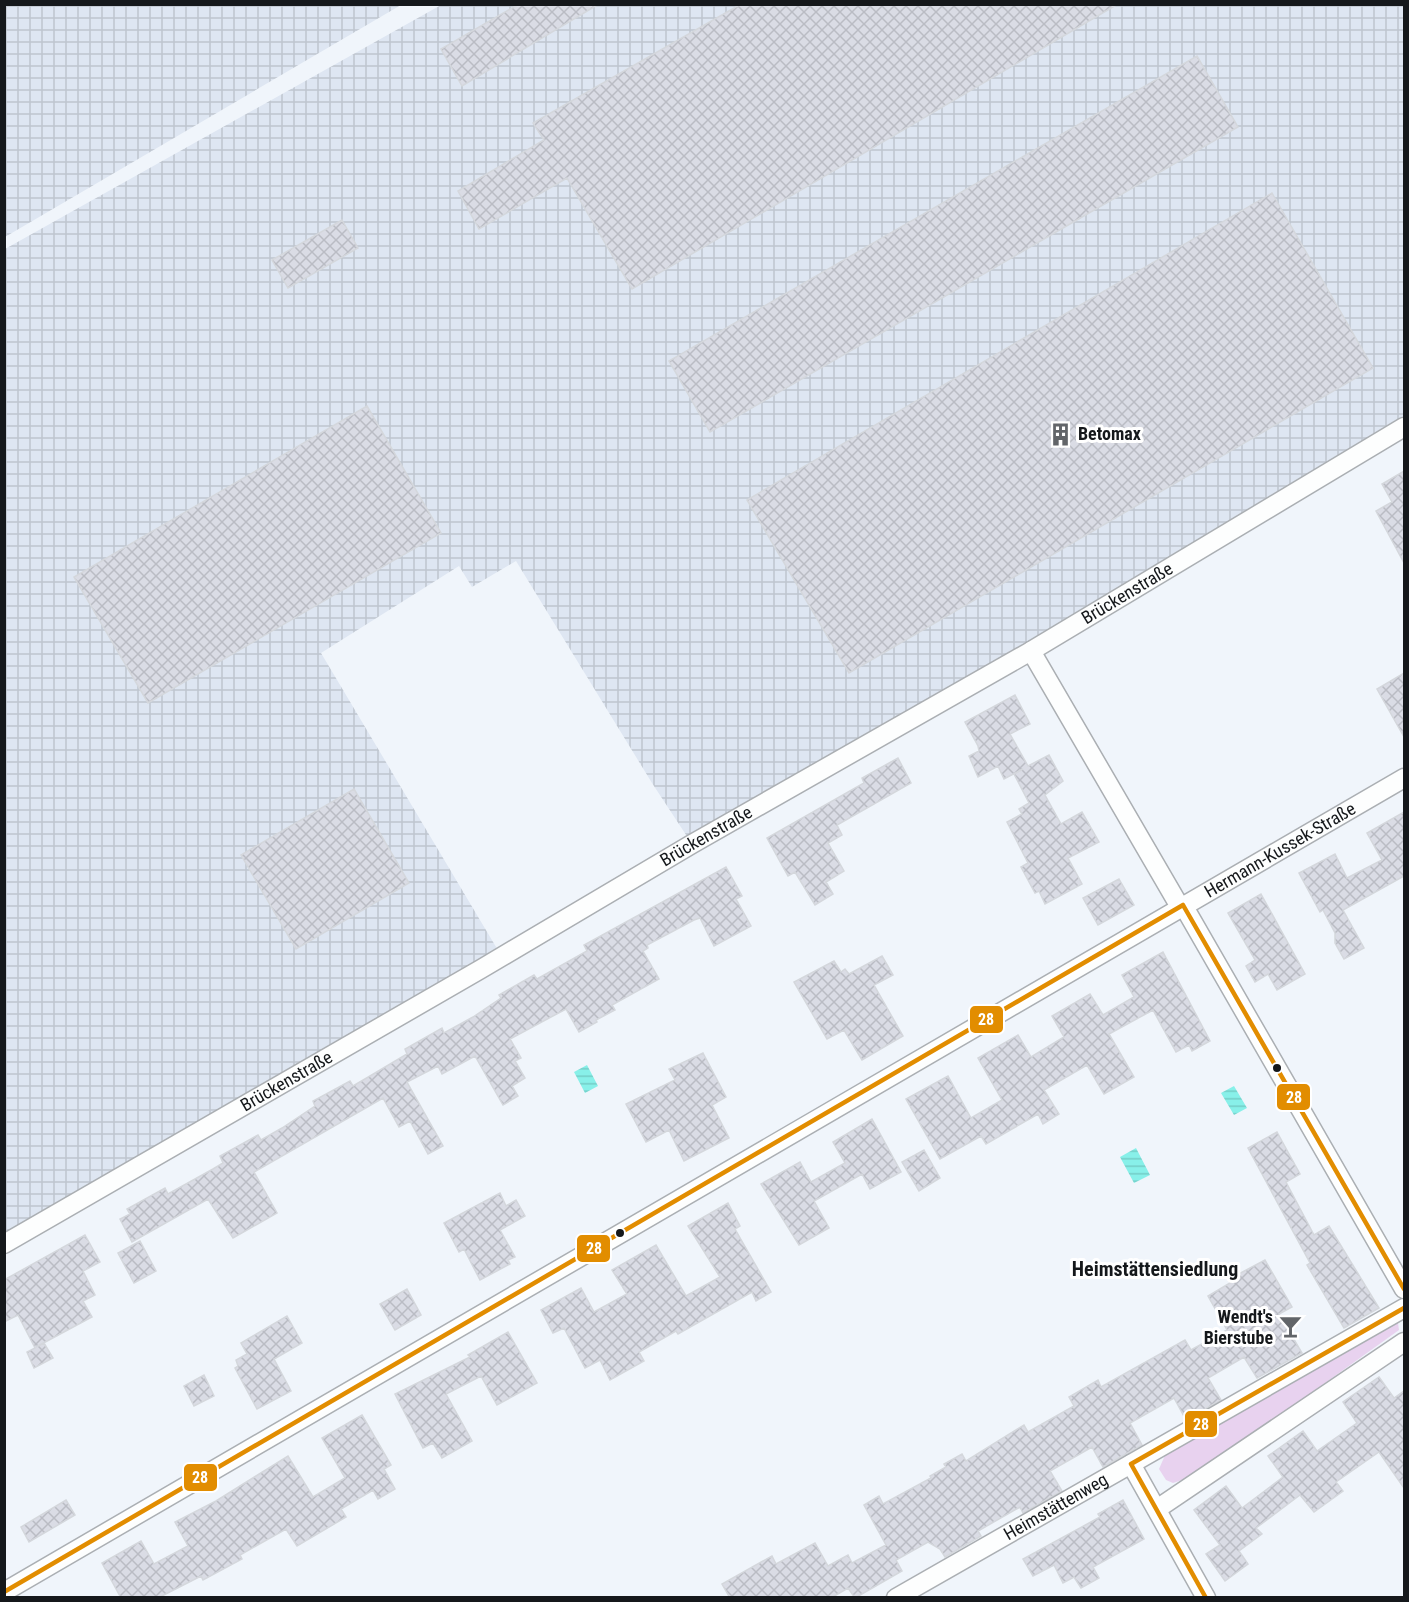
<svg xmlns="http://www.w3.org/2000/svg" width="1409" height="1602" font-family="'Roboto Condensed',sans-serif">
<defs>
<pattern id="industrial-grid" width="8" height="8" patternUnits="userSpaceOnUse" patternTransform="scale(1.5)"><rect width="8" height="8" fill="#dee6f2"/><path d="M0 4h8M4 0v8" fill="none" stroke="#bec5cf"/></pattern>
<pattern id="water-rules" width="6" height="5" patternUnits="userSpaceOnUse" patternTransform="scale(1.5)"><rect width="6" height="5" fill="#88f0e9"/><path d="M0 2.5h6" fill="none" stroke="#74cdc7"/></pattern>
<pattern id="building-cross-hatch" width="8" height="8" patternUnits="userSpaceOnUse" patternTransform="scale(1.5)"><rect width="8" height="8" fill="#dadce5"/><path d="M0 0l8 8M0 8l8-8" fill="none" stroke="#babcc4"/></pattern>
</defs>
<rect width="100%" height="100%" fill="#f0f5fb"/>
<!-- industrial -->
<path fill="url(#industrial-grid)" d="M5,4H401V5L5,237Z
M441,5H1404V427L692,844L652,783L516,561L472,587L459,566L321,653L502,957L5,1238V249Z"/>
<!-- green -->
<path fill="#e8d2ef" d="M1392,1322L1398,1323L1399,1330L1197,1475L1173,1483L1166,1480L1159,1469L1166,1453Z"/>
<!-- water -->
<path fill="url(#water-rules)" d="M587,1065L598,1086L585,1093L574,1072Z
M1234,1086L1247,1108L1234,1115L1221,1093Z
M1136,1148L1150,1175L1134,1183L1120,1157Z"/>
<!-- building -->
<path fill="url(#building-cross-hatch)" stroke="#d4d7dc" stroke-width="1.5" d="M519,4H599L462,86L441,49Z
M741,4H1118L632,289L567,178L479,229L458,191L544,140L533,123Z
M1197,56L1238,127L710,432L669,361Z
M1272,193L1373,368L849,673L747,500Z
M342,220L358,248L288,288L272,260Z
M367,406L441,533L148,703L74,577Z
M1404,471V563L1376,511L1392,502L1382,484Z
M1404,673V737L1377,689Z
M1015,695L1030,724L1010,734L1028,766L1049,755L1063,781L1045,795L1061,824L1082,812L1099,842L1068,858L1082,884L1045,904L1039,891L1035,893L1021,867L1028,863L1007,822L1022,814L1019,809L1029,803L1014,774L1023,769L1004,779L998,766L978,777L969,756L979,751L978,746L965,722Z
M898,758L911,783L837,825L842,835L828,843L844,871L826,882L833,894L815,905L795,872L788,876L767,838L864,783L862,778Z
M354,789L409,883L296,949L241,855Z
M1404,812V876L1343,910L1364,948L1344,959L1335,943V933L1323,910L1320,912L1299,873L1335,854L1347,878L1382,860L1367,833Z
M726,867L742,896L736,899L751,926L714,946L700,918L694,920L647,945L648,948L643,951L659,979L612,1005L615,1010L596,1020L597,1022L579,1032L566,1009L510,1039L521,1058L515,1061L525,1078L512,1086L518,1096L503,1105L475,1056L442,1074L438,1066L407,1082L443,1146L428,1154L410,1121L399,1127L383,1098L254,1172L277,1213L233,1238L208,1199L132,1242L120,1219L130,1214L127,1209L165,1188L168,1194L213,1169L223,1163L220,1156L258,1135L261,1140L282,1128L315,1106L313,1101L350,1081L353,1086L370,1076L407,1054L405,1049L442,1028L444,1033L473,1017L501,998L499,995L534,975L537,979L587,951L584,945Z
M1119,879L1134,905L1098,925L1083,898Z
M1261,894L1305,974L1277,990L1268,974L1255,982L1246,966L1255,960L1228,913Z
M1163,952L1210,1041L1192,1051L1189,1045L1176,1052L1153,1010L1109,1034L1134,1077L1104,1094L1087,1065L1044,1090L1059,1114L1043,1124L1038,1114L986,1144L981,1136L940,1159L906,1099L948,1076L971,1118L1002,1100L978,1058L1018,1035L1031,1057L1064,1037L1052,1016L1090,994L1103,1015L1134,997L1122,975Z
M882,956L893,975L874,985L903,1036L862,1060L844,1030L827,1039L794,982L834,961L841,972L845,969L849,974Z
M703,1053L726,1097L712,1105L729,1138L684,1161L669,1130L646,1142L626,1104L675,1080L669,1069Z
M872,1119L901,1172L870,1189L862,1174L814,1201L829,1228L799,1245L761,1184L800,1162L811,1182L845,1163L833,1142Z
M1277,1132L1300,1174L1286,1182L1314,1235L1329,1226L1379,1308L1344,1328L1307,1265L1310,1263L1248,1148Z
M924,1150L940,1178L919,1191L902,1162Z
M500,1193L506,1206L516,1200L525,1216L500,1230L515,1257L508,1260L510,1264L480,1280L464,1249L459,1252L444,1223Z
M728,1203L740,1226L735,1229L771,1292L756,1301L752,1292L678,1334L676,1331L639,1352L644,1361L610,1380L600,1360L585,1368L564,1328L553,1333L541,1310L581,1288L594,1312L627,1294L612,1270L656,1245L686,1296L720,1277L688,1226Z
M85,1235L100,1262L83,1271L95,1295L83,1301L92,1317L36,1347L44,1343L53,1358L34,1368L27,1352L35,1348L18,1315L4,1322V1280Z
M140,1241L156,1271L134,1283L118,1253Z
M1265,1260L1292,1307L1279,1314L1302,1353L1257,1378L1244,1357L1208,1378L1221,1400L1186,1420L1174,1398L1130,1423L1142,1445L1103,1467L1092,1447L1050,1471L1062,1491L1023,1513L1020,1507L978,1531L981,1536L945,1557L940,1549L928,1542L896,1560L902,1571L855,1598L848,1588L831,1598H730L722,1584L772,1556L776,1564L815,1543L828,1566L848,1555L852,1563L886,1545L864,1505L879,1496L883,1504L931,1478L930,1476L946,1467L944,1464L962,1454L966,1461L1024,1425L1028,1432L1074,1406L1069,1397L1098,1380L1101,1387L1185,1340L1191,1350L1227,1330L1208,1296L1235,1280L1233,1277Z
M407,1289L421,1315L395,1330L380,1304Z
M287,1316L302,1343L274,1359L291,1391L257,1409L235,1368L238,1366L236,1360L247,1354L241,1343Z
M508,1332L537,1383L497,1405L481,1376L446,1394L472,1441L442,1458L433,1443L423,1448L395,1394L470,1357L468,1355Z
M204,1375L214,1396L194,1406L184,1386Z
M1379,1377L1394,1398L1404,1391V1488L1379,1452L1336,1482L1343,1491L1314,1512L1300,1495L1256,1528L1262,1534L1239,1551L1248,1564L1225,1581L1206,1554L1220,1545L1194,1510L1226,1486L1242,1508L1283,1477L1268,1456L1303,1431L1317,1451L1357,1423L1343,1402Z
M362,1415L391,1465L384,1469L395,1489L378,1499L373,1490L341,1509L346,1517L297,1546L286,1529L240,1555L242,1559L203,1580L201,1576L158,1598H121L102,1563L141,1541L154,1564L188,1546L175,1522L216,1501L288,1456L313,1497L345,1478L322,1438Z
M66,1500L75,1515L29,1542L21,1527Z
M1123,1500L1144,1539L1093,1567L1099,1578L1081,1588L1074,1577L1063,1583L1054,1565L1033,1576L1023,1559L1100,1517L1098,1514Z"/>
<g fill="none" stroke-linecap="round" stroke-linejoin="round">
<defs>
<g id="minor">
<path d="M1031,651L1180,907"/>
<path d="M1183,905L1404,1289"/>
<path id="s1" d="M4,1244L481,969L692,844L1031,651L1404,427"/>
<path d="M1131,1464L1206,1598"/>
<path d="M1157,1509L1404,1342"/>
<path id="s2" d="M4,1592L1404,778"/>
<path id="s3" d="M896,1598L1404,1308"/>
</g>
</defs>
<!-- minor casing -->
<use href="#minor" stroke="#abafb3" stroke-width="21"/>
<!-- minor -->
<use href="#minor" stroke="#fdfefe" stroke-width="18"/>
<defs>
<path id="bus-1" d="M1183,905L1404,1289
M4,1592L1183,905
M1206,1598L1131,1464L1404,1308"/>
</defs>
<!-- bus-1 casing -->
<use href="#bus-1" stroke="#fff" stroke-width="9"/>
<!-- bus-1 -->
<use href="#bus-1" stroke="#e28d00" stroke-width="4.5"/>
</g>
<!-- icons -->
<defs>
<symbol id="building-bare" viewBox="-9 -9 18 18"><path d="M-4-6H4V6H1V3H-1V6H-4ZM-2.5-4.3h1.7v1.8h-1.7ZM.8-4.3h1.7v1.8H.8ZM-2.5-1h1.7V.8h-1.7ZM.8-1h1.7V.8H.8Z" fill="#626569" stroke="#fff" stroke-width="2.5" paint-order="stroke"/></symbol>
<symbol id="bar-bare" viewBox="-9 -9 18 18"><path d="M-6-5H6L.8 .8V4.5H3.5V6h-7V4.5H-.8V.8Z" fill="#626569" stroke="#fff" stroke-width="2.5" paint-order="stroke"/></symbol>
</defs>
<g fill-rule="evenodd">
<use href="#building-bare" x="1044" y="418" width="33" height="33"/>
<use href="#bar-bare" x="1274" y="1310" width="33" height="33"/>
</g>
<!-- markers -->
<g fill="#15181b" stroke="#fff" stroke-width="2">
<circle cx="1277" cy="1068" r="5"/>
<circle cx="620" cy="1233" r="5"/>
</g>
<g text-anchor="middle" stroke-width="6" stroke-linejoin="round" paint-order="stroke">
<!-- poi labels -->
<g font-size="18" font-weight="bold" fill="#15181b" stroke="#fff" text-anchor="start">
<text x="1078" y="440">Betomax</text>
<text x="1273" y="1323" text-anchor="end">Wendt's<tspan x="1273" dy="21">Bierstube</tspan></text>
</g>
<!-- street labels -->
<g font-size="18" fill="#15181b" stroke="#fff">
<text dy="6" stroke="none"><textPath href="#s1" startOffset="1298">Brückenstraße</textPath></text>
<text dy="6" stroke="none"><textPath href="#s1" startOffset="812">Brückenstraße</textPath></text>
<text dy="6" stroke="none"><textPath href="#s2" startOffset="1476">Hermann-Kussek-Straße</textPath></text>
<text dy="6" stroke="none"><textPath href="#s1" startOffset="326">Brückenstraße</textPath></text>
<text dy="6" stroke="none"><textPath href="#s3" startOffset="184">Heimstättenweg</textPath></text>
</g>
<!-- neighbourhood labels -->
<g font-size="20" font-weight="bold" fill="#15181b" stroke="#fff">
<text x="1155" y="1276">Heimstättensiedlung</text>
</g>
</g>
<g stroke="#fff" stroke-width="2">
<rect x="969" y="1005" width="35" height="29" rx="6" fill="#e28d00"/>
<rect x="1276" y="1083" width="35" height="28" rx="6" fill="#e28d00"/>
<rect x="576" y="1234" width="35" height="29" rx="6" fill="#e28d00"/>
<rect x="1184" y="1410" width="34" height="28" rx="6" fill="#e28d00"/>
<rect x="183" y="1463" width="35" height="29" rx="6" fill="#e28d00"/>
</g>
<g font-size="16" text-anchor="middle" font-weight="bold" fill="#fff">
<text x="986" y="1025">28</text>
<text x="1294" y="1103">28</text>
<text x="594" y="1254">28</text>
<text x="1201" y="1430">28</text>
<text x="200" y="1483">28</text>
</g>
<!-- border -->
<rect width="1409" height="1602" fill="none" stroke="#15181b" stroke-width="12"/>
</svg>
